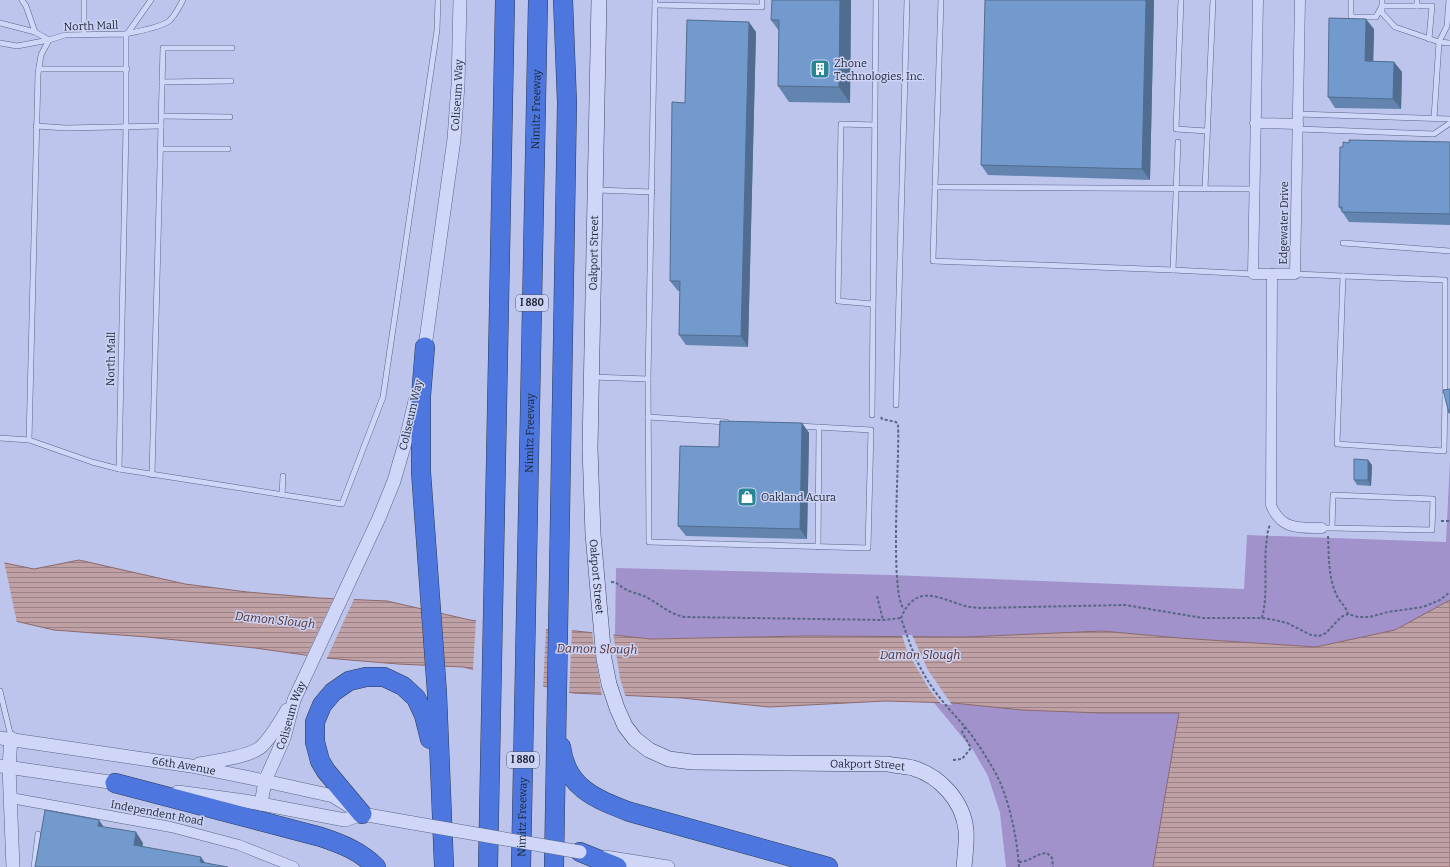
<svg xmlns="http://www.w3.org/2000/svg" width="1450" height="867" viewBox="0 0 1450 867" font-family="Bitter,serif">
<style>
.park{fill:#a192cb}
.water{fill:url(#water-rules);stroke:#8c696c}
.pier{fill:#bec5ed}
.lines{fill:none;stroke-linecap:round;stroke-linejoin:round}
.service-casing{stroke:#576685;stroke-width:6}
.minor-casing{stroke:#576685;stroke-width:11}
.tertiary-casing{stroke:#576685;stroke-width:14}
.secondary-casing{stroke:#3a4a67;stroke-width:16}
.motorway-casing{stroke:#2b3a52;stroke-width:20}
.path{stroke:#576685;stroke-width:2;stroke-dasharray:3 2;stroke-linecap:butt}
.service{stroke:#d0d6f8;stroke-width:5}
.minor{stroke:#d0d6f8;stroke-width:10}
.tertiary{stroke:#d0d6f8;stroke-width:13}
.secondary{stroke:#d0d6f8;stroke-width:15}
.motorway{stroke:#4d77de;stroke-width:19}
.tertiary-bridge-casing{stroke:#576685;stroke-width:14;stroke-linecap:butt}
.tertiary-bridge{stroke:#d0d6f8;stroke-width:13}
.wall{fill:#6384af}
.shaded-wall{fill:#506c8f}
.building{fill:#739acc;stroke:#506c8f}
.labels{text-anchor:middle;dominant-baseline:central;stroke-width:3;stroke-linejoin:round;paint-order:stroke}
.shield{fill:#cdd3f5;stroke:#50596e;stroke-width:1}
.shield-label{font-size:10px;font-weight:bold;fill:#1b2534}
.street-label{font-size:11px;fill:#1b2534;stroke:#cdd3f5}
.poi-label{font-size:11px;fill:#1b2534;stroke:#cdd3f5;text-anchor:start}
.water-label{font-size:12px;font-style:italic;fill:#542e2a;stroke:#cdd3f5}
</style>
<defs>
<pattern id="water-rules" width="6" height="5" patternUnits="userSpaceOnUse"><rect width="6" height="5" fill="#bfa1a5"/><path d="M0 2.5h6" fill="none" stroke="#9a8387"/></pattern>
</defs>
<rect width="100%" height="100%" fill="#bec5ed"/>
<path class="park" d="M1450,459V867H1006L1000,813L988,776L973,750L921,687L897,637L805,636L651,639L615,635L616,568L890,575L1244,589L1247,535L1446,542Z"/>
<path class="water" d="M79,560L185,584L247,592L319,598L387,601L470,620L528,629L576,631L651,639L805,636L966,637L1102,631L1179,638L1316,647L1395,630L1450,600V867H1153L1179,713H1101L1022,710L953,703L885,701L769,707L682,698L573,693L463,667L398,664L326,658L255,648L147,637L54,630L11,620L0,562L34,569Z"/>
<g class="pier">
<path d="M0,560L4,561L17,623L0,618Z"/>
<path d="M334,597H355L326,660L306,657Z"/>
<path d="M476,618L528,627L546,628L543,688L473,671Z"/>
<path d="M552,628L572,629L569,694L550,689Z"/>
<path d="M592,631L613,633L620,678L626,698L602,696L594,648Z"/>
<path d="M902,635H912L928,670L952,705L941,704L929,689L907,651Z"/>
</g>
<g class="lines">
<g class="service-casing">
<g id="service">
<path d="M22,0L26,6L35,32"/>
<path d="M84,0V34"/>
<path d="M655,0L648,379L649,542L868,548L871,430L798,426"/>
<path d="M941,0L935,187L1254,189"/>
<path d="M1181,0L1176,129L1207,131"/>
<path d="M1351,0V17H1376L1382,6H1417"/>
<path d="M1382,0V13L1395,27L1439,42L1447,26L1449,0"/>
<path d="M1417,0V6H1432L1429,39"/>
<path d="M655,5L762,7V0"/>
<path d="M0,23L35,32L49,40"/>
<path d="M126,34C138,31 160,28 169,21C175,16 179,7 183,0"/>
<path d="M127,34L151,0"/>
<path d="M0,43L17,46L49,40"/>
<path d="M39,69H127"/>
<path d="M162,82L231,81"/>
<path d="M1298,114L1450,119"/>
<path d="M162,116L230,117"/>
<path d="M1434,118L1439,42L1450,43"/>
<path d="M36,126L66,128L161,126"/>
<path d="M1298,129L1434,134L1450,123"/>
<path d="M1178,142L1173,270L1253,274"/>
<path d="M161,149H228"/>
<path d="M935,187L933,261L1173,270"/>
<path d="M1205,189L1213,0"/>
<path d="M597,190L652,192"/>
<path d="M1343,243L1450,251"/>
<path d="M1295,274L1343,276L1337,444L1444,451L1445,395L1450,393"/>
<path d="M1343,276L1445,280V395"/>
<path d="M873,304L838,301L841,124L875,125"/>
<path d="M592,377L648,379"/>
<path d="M896,405L907,0"/>
<path d="M872,415L876,0"/>
<path d="M648,417L726,422"/>
<path d="M0,438L29,440L92,462L119,469L342,504L383,397L437,30L438,0"/>
<path d="M29,440L38,74L41,55L49,40L65,35L126,34V127L119,469"/>
<path d="M152,475L163,48H232"/>
<path d="M282,495L283,476"/>
<path d="M1322,528H1332L1432,530L1433,499L1333,495L1332,528"/>
<path d="M818,547L819,427"/>
<path d="M0,691L11,737"/>
<path d="M34,867L38,834"/>
</g>
</g>
<g class="minor-casing">
<g id="minor">
<path d="M1258,0L1253,274H1295L1300,0"/>
<path d="M1255,123L1298,124"/>
<path d="M1272,274L1271,505C1281,530 1299,528 1322,528"/>
<path d="M11,798L171,827L239,845L294,867"/>
</g>
</g>
<g class="tertiary-casing">
<g id="tertiary">
<path id="s1" d="M424,354L454,139L458,85L460,0"/>
<path id="s2" d="M0,738L191,766L265,781L333,796L362,814L413,823"/>
<path d="M11,738L9,767L13,867"/>
<path d="M199,764C215,761 251,757 262,746C272,736 280,722 287,710"/>
<path d="M0,766L123,784"/>
<path d="M178,792L245,801L345,820L362,814"/>
<path id="s3" d="M261,804L265,781L284,738L294,700L379,518L394,481L405,443L415,401"/>
<path d="M605,857L668,867"/>
</g>
</g>
<g class="secondary-casing">
<g id="secondary">
<path id="s4" d="M599,0L590,448L593,534L604,659L609,684L617,708L625,726L635,739L649,750L669,759L692,762L888,764C896,766 905,766 913,768C940,776 963,801 966,830C967,842 965,855 964,867"/>
</g>
</g>
<g class="motorway-casing">
<g id="motorway">
<path d="M425,347L421,396V472L437,693L444,867"/>
<path d="M561,747C566,788 596,799 630,812L828,867"/>
<path d="M115,783L321,837C342,844 360,851 376,867"/>
<path d="M362,814L326,771L320,761L315,742V722L322,705L333,692L349,681L366,677H384L403,686L416,698L424,715L430,739"/>
<path d="M580,852L617,867"/>
<path d="M488,867L505,0"/>
<path id="s5" d="M521,867L538,0"/>
<path d="M554,867L567,103L563,0"/>
</g>
</g>
<g class="path">
<path d="M881,417L882,419L896,422L898,425C900,456 889,593 904,609"/>
<path d="M1441,521H1450"/>
<path d="M1328,536C1329,557 1328,579 1338,598C1342,604 1346,607 1348,614"/>
<path d="M611,582C618,582 619,586 625,589C632,593 641,594 648,598C662,606 668,613 684,617L883,620L901,618"/>
<path d="M877,596L883,620"/>
<path d="M1262,618C1268,595 1264,570 1266,546C1267,539 1267,531 1270,525"/>
<path d="M953,760L962,759L971,748L962,732L965,727"/>
<path d="M1019,862C1029,862 1037,853 1047,853L1052,858L1053,867"/>
<path d="M1019,867C1017,837 1009,797 994,770C985,755 976,740 965,727C954,714 941,701 932,687C917,666 909,642 901,618C915,584 937,597 962,605C967,607 972,607 978,608L1125,605L1203,618H1262L1275,620L1287,623L1311,635L1319,636L1326,633L1341,617L1348,614L1358,617H1369L1388,612L1423,607L1440,600L1450,592"/>
</g>
<use href="#service" class="service"/>
<use href="#minor" class="minor"/>
<use href="#tertiary" class="tertiary"/>
<use href="#secondary" class="secondary"/>
<use href="#motorway" class="motorway"/>
<g class="tertiary-bridge-casing">
<path id="tertiary-bridge" d="M413,823L580,852"/>
</g>
<use href="#tertiary-bridge" class="tertiary-bridge"/>
</g>
<g class="wall">
<path d="M851,0L850,103L789,102L778,86L779,31L771,20Z"/>
<path d="M1154,0L1150,180L988,175L981,165Z"/>
<path d="M1374,29L1373,61L1394,62L1402,72L1401,109L1335,108L1328,97Z"/>
<path d="M756,32L748,347L686,345L679,335L680,291H678L670,281L685,103Z"/>
<path d="M1450,142V225L1349,222L1339,207Z"/>
<path d="M802,423L809,433L807,539L686,536L678,526L719,447Z"/>
<path d="M1368,460L1372,465L1371,486L1357,485L1354,480Z"/>
</g>
<g class="shaded-wall">
<path d="M840,0H851L850,103L839,87Z"/>
<path d="M1146,0H1154L1150,180L1142,169Z"/>
<path d="M1366,19L1374,29L1373,71L1365,61Z"/>
<path d="M749,22L756,32L748,347L741,336Z"/>
<path d="M1394,62L1402,72L1401,109L1393,99Z"/>
<path d="M802,423L809,433L807,539L800,529Z"/>
<path d="M1368,460L1372,465L1371,486L1368,480Z"/>
<path d="M99,820L106,830L98,826Z"/>
<path d="M136,832L143,843L141,856L134,845Z"/>
<path d="M201,857L208,867L200,862Z"/>
</g>
<g class="building">
<path d="M772,0H840L839,87L778,86L779,20H771Z"/>
<path d="M985,0H1146L1142,169L981,165Z"/>
<path d="M1329,18L1366,19L1365,61L1394,62L1393,99L1328,97Z"/>
<path d="M687,20L749,22L741,336L679,335L680,281H670L672,102L685,103Z"/>
<path d="M1349,140L1450,142V214L1342,212V207H1339L1340,147H1343V142L1349,143Z"/>
<path d="M1450,389V413H1449L1443,390Z"/>
<path d="M720,421L802,423L800,529L678,526L680,446L719,447Z"/>
<path d="M1354,459L1368,460V480H1354Z"/>
<path d="M45,810L99,820L98,826L136,832L134,845L201,857L200,862L228,867H35Z"/>
</g>
<defs>
<g id="building-square" transform="scale(1)"><rect x="-9" y="-9" width="18" height="18" rx="4" fill="#278594" stroke="#cdd3f5"/><path d="M-4-6H4V6H1V3H-1V6H-4ZM-2.5-4.3h1.7v1.8h-1.7ZM.8-4.3h1.7v1.8H.8ZM-2.5-1h1.7V.8h-1.7ZM.8-1h1.7V.8H.8Z" fill="#fff"/></g>
<g id="shop-square" transform="scale(1)"><rect x="-9" y="-9" width="18" height="18" rx="4" fill="#278594" stroke="#cdd3f5"/><path d="M-5-2.5h2.3a2.7 3.5 0 0 1 5.4 0H5L5.5 6h-11ZM-1.5-2.5h3a1.5 2.3 0 0 0-3 0Z" fill="#fff"/></g>
</defs>
<g fill-rule="evenodd">
<use href="#building-square" x="820" y="69"/>
<use href="#shop-square" x="747" y="497"/>
</g>
<g class="labels">
<g class="shield">
<rect x="516" y="295" width="32" height="16" rx="3"/>
<rect x="507" y="752" width="32" height="16" rx="3"/>
</g>
<g class="shield-label">
<text x="532" y="303">I 880</text>
<text x="523" y="760">I 880</text>
</g>
<g class="street-label">
<text transform="translate(91 26) rotate(-2)">North Mall</text>
<text stroke="none"><textPath href="#s1" startOffset="261">Coliseum Way</textPath></text>
<text stroke="none"><textPath href="#s5" startOffset="758">Nimitz Freeway</textPath></text>
<text transform="translate(1284 223) rotate(-89)">Edgewater Drive</text>
<text transform="translate(594 253) rotate(-89)">Oakport Street</text>
<text transform="translate(111 359) rotate(-89)">North Mall</text>
<text transform="translate(411 415) rotate(-77)">Coliseum Way</text>
<text stroke="none"><textPath href="#s5" startOffset="434">Nimitz Freeway</textPath></text>
<text stroke="none"><textPath href="#s4" startOffset="577">Oakport Street</textPath></text>
<text stroke="none"><textPath href="#s3" startOffset="94">Coliseum Way</textPath></text>
<text stroke="none"><textPath href="#s2" startOffset="186">66th Avenue</textPath></text>
<text stroke="none"><textPath href="#s4" startOffset="985">Oakport Street</textPath></text>
<text transform="translate(157 813) rotate(11)">Independent Road</text>
<text stroke="none"><textPath href="#s5" startOffset="50">Nimitz Freeway</textPath></text>
</g>
<g class="poi-label">
<text x="834" y="63">Zhone<tspan x="834" dy="13">Technologies, Inc.</tspan></text>
<text x="761" y="497">Oakland Acura</text>
</g>
<g class="water-label">
<text transform="translate(275 620) rotate(6)">Damon Slough</text>
<text transform="translate(597 649) rotate(1)">Damon Slough</text>
<text x="920" y="655">Damon Slough</text>
</g>
</g>
</svg>
